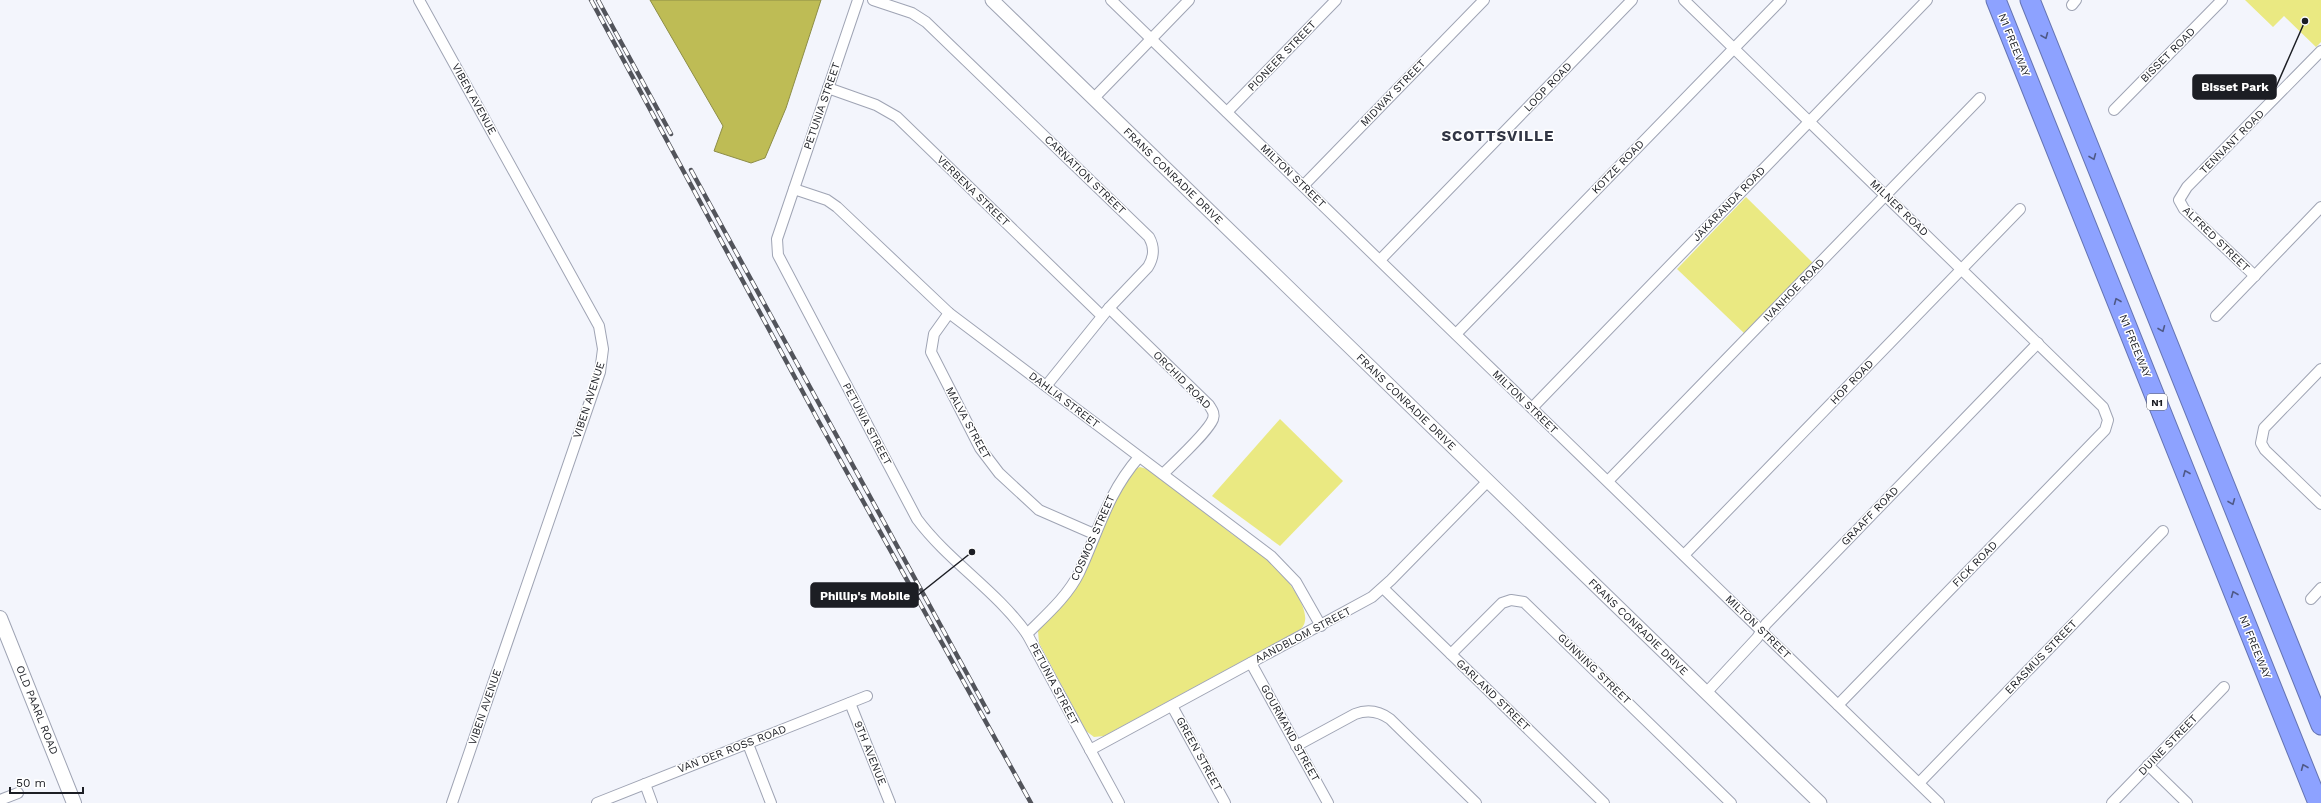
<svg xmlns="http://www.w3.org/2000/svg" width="2321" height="803" viewBox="0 0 2321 803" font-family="'Work Sans',sans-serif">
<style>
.green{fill:#eae982}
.water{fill:#bebc55;stroke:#8d8d46}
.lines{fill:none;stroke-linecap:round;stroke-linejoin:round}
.minor-casing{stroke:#9fa4b4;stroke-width:12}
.tertiary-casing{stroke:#9fa4b4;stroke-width:15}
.secondary-casing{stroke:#9fa4b4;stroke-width:16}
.motorway-casing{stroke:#6574b2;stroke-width:21}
.minor{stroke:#fff;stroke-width:10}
.tertiary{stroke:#fff;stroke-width:13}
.secondary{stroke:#fff;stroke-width:14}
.motorway{stroke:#8da2ff;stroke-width:19}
.rail-casing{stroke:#52545b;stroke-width:4.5}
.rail{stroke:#fff;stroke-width:3;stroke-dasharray:9;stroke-linecap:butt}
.oneway{stroke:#4f5987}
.labels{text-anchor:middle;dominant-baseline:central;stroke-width:3;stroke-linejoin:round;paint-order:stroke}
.shield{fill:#fff;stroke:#606266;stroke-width:1}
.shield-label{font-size:10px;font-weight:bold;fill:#1c1e24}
.street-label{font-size:11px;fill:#1c1e24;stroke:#fff}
.district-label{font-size:15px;font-weight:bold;letter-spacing:1px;fill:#323644;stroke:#fff}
.leader{fill:none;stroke:#1c1e24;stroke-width:1.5}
.callout-dot{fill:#1c1e24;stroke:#fff;stroke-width:1.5}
.callout{fill:#1c1e24;stroke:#1c1e24;stroke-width:1.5}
.callout-label{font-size:12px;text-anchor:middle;font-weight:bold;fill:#fff}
</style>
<rect width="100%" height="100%" fill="#f3f5fc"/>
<g class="green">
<path d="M2245,0H2321V42L2316,47L2284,16L2273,27Z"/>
<path d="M1746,197L1813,263L1745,334L1677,269Z"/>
<path d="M1280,419L1343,481L1280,546L1212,496Z"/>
<path d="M1140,467L1147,469C1175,490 1204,512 1232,534C1246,544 1262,553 1274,565C1286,578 1320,618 1298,631L1104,736L1094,737L1086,731L1039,643L1038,631L1064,601L1086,570L1118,495L1135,469Z"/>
</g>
<path class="water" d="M650,0H821L786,108L765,158L751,163L714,151L723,126Z"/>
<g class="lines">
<g class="minor-casing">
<g id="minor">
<path d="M419,0L599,326L603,349L600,372L452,803"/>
<path d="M858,0L777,239L778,255L917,519C949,562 996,590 1027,634L1119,803"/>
<path d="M873,0L912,13L926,22L1149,237C1155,248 1154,257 1148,267L1109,308L1046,386"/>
<path d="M1111,0L1939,803"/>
<path d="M1684,0L2103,407L2108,420L2105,430L1838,705"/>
<path d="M2072,5L2076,0"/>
<path d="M828,88L876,105L897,117L1102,316"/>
<path d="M1093,99L1189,0"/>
<path d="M2114,110L2222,0"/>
<path d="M1227,112L1336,0"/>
<path d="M1303,186L1484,0"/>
<path d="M794,189L827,200L837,207L949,313L1271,556L1296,582L1321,626"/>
<path d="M1380,260L1632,0"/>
<path d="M2255,276L2184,209L2179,200L2187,187L2321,51"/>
<path d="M1109,308L1209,405C1212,410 1215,413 1213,419C1208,432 1174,463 1163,474"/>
<path d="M949,313L934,334L931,352L980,448L999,473L1039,510L1094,534"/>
<path d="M2216,316L2321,207"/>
<path d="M1456,334L1781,0"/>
<path d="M2321,369L2264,428L2261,443L2265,450L2321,504"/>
<path d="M1532,408L1927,0"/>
<path d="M1608,481L1980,98"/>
<path d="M1684,555L2020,209"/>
<path d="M1383,588L1604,803"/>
<path d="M2311,599L2321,588"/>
<path d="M1027,634C1045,616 1068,596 1079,573C1099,530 1107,494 1139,457"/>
<path d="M1451,654L1502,603L1511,600L1524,602L1731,803"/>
<path d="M1251,663L1328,803"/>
<path d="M1706,693L1757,638L1766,624L2038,343"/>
<path d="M850,703L890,803"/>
<path d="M1172,706L1225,803"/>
<path d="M748,744L771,803"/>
<path d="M1296,746L1355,714C1368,709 1379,711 1390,719L1476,803"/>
<path d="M1090,750L1372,597L1391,580L1488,481"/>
<path d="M2148,765L2187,803"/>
<path d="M1919,783L2163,531"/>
<path d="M645,784L652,803"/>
<path d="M0,800L18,793"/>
<path d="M597,803L867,696"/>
<path d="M2112,803L2224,687"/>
</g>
</g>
<g class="tertiary-casing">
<path id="tertiary" d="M992,0L1820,803"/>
</g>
<g class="secondary-casing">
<path id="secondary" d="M0,618L74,803"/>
</g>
<g class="motorway-casing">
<g id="motorway">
<path d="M1996,0L2318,803"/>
<path d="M2030,0L2321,725"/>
</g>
</g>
<use href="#minor" class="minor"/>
<use href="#tertiary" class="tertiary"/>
<use href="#secondary" class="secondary"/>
<use href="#motorway" class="motorway"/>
<g class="rail-casing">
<g id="rail">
<path d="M591,0L819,422L1031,803"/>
<path d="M598,0L671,134"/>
<path d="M691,170L988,712"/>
</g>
</g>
<use href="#rail" class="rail"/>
</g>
<defs><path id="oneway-chevron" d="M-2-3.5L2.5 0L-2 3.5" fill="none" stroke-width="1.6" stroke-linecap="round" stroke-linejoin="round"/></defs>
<g class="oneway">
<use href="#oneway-chevron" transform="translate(2045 36) rotate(68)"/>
<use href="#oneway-chevron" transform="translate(2093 157) rotate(68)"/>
<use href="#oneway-chevron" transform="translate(2117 301) rotate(-112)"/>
<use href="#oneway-chevron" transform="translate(2162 329) rotate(68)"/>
<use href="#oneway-chevron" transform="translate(2186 473) rotate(-112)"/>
<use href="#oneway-chevron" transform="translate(2232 502) rotate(68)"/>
<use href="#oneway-chevron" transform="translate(2234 594) rotate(-112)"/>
<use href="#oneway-chevron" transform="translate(2304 767) rotate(-112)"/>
</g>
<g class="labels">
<rect class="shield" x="2147" y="394" width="20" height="16" rx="3"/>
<g class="shield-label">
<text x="2157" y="402">N1</text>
</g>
<g class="street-label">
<text transform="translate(2014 45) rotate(68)">N1 FREEWAY</text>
<text transform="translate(2168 55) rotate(-45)">BISSET ROAD</text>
<text transform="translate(1282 56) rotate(-46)">PIONEER STREET</text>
<text transform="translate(1548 87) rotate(-46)">LOOP ROAD</text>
<text transform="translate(1393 93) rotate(-46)">MIDWAY STREET</text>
<text transform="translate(474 99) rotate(61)">VIBEN AVENUE</text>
<text transform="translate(822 106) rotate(-71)">PETUNIA STREET</text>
<text transform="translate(2232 142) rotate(-45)">TENNANT ROAD</text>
<text transform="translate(1618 167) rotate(-46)">KOTZE ROAD</text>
<text transform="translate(1085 175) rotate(44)">CARNATION STREET</text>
<text transform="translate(1173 176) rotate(44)">FRANS CONRADIE DRIVE</text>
<text transform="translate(1293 176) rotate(44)">MILTON STREET</text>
<text transform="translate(973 191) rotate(44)">VERBENA STREET</text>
<text transform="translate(1729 204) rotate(-46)">JAKARANDA ROAD</text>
<text transform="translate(1899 208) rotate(44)">MILNER ROAD</text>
<text transform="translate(2216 239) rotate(44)">ALFRED STREET</text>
<text transform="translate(1794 290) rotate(-46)">IVANHOE ROAD</text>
<text transform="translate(2135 346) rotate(68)">N1 FREEWAY</text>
<text transform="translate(1182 380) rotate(45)">ORCHID ROAD</text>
<text transform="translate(1852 382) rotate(-46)">HOP ROAD</text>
<text transform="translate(589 400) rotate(-72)">VIBEN AVENUE</text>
<text transform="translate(1064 400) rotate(37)">DAHLIA STREET</text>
<text transform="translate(1406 402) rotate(44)">FRANS CONRADIE DRIVE</text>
<text transform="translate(1525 402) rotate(44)">MILTON STREET</text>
<text transform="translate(968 423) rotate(61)">MALVA STREET</text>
<text transform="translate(867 424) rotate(62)">PETUNIA STREET</text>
<text transform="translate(1870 516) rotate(-46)">GRAAFF ROAD</text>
<text transform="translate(1093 538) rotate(-66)">COSMOS STREET</text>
<text transform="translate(1975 564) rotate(-46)">FICK ROAD</text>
<text transform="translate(1638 627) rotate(44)">FRANS CONRADIE DRIVE</text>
<text transform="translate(1758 627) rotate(44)">MILTON STREET</text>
<text transform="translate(1303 635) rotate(-28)">AANDBLOM STREET</text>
<text transform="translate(2255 647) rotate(68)">N1 FREEWAY</text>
<text transform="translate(2041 657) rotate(-46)">ERASMUS STREET</text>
<text transform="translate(1594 669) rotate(44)">GUNNING STREET</text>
<text transform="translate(1054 684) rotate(62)">PETUNIA STREET</text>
<text transform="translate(1493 695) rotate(44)">GARLAND STREET</text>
<text transform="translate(485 707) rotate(-71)">VIBEN AVENUE</text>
<text transform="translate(37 710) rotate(68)">OLD PAARL ROAD</text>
<text transform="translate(1290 733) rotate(61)">GOURMAND STREET</text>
<text transform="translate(2168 745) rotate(-46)">DUINE STREET</text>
<text transform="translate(732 749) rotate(-21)">VAN DER ROSS ROAD</text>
<text transform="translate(870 753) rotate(68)">9TH AVENUE</text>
<text transform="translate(1199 754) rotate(61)">GREEN STREET</text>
</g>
<g class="district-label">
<text x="1498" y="136">SCOTTSVILLE</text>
</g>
</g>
<path class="leader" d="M2305 21L2276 87M972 552L918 595"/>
<g class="callout-dot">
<circle cx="2305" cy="21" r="4"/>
<circle cx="972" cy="552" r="4"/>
</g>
<g class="callout">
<rect x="2193" y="75" width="83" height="24" rx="4"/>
<rect x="811" y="583" width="107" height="24" rx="4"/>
</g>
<g class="callout-label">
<text x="2235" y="91">Bisset Park</text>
<text x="865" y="600">Phillip's Mobile</text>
</g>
<path d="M10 787v6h73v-6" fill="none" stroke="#1c1e24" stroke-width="2"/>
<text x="16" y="787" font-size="12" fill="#1c1e24" stroke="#ffffff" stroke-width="3" paint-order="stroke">50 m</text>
</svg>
